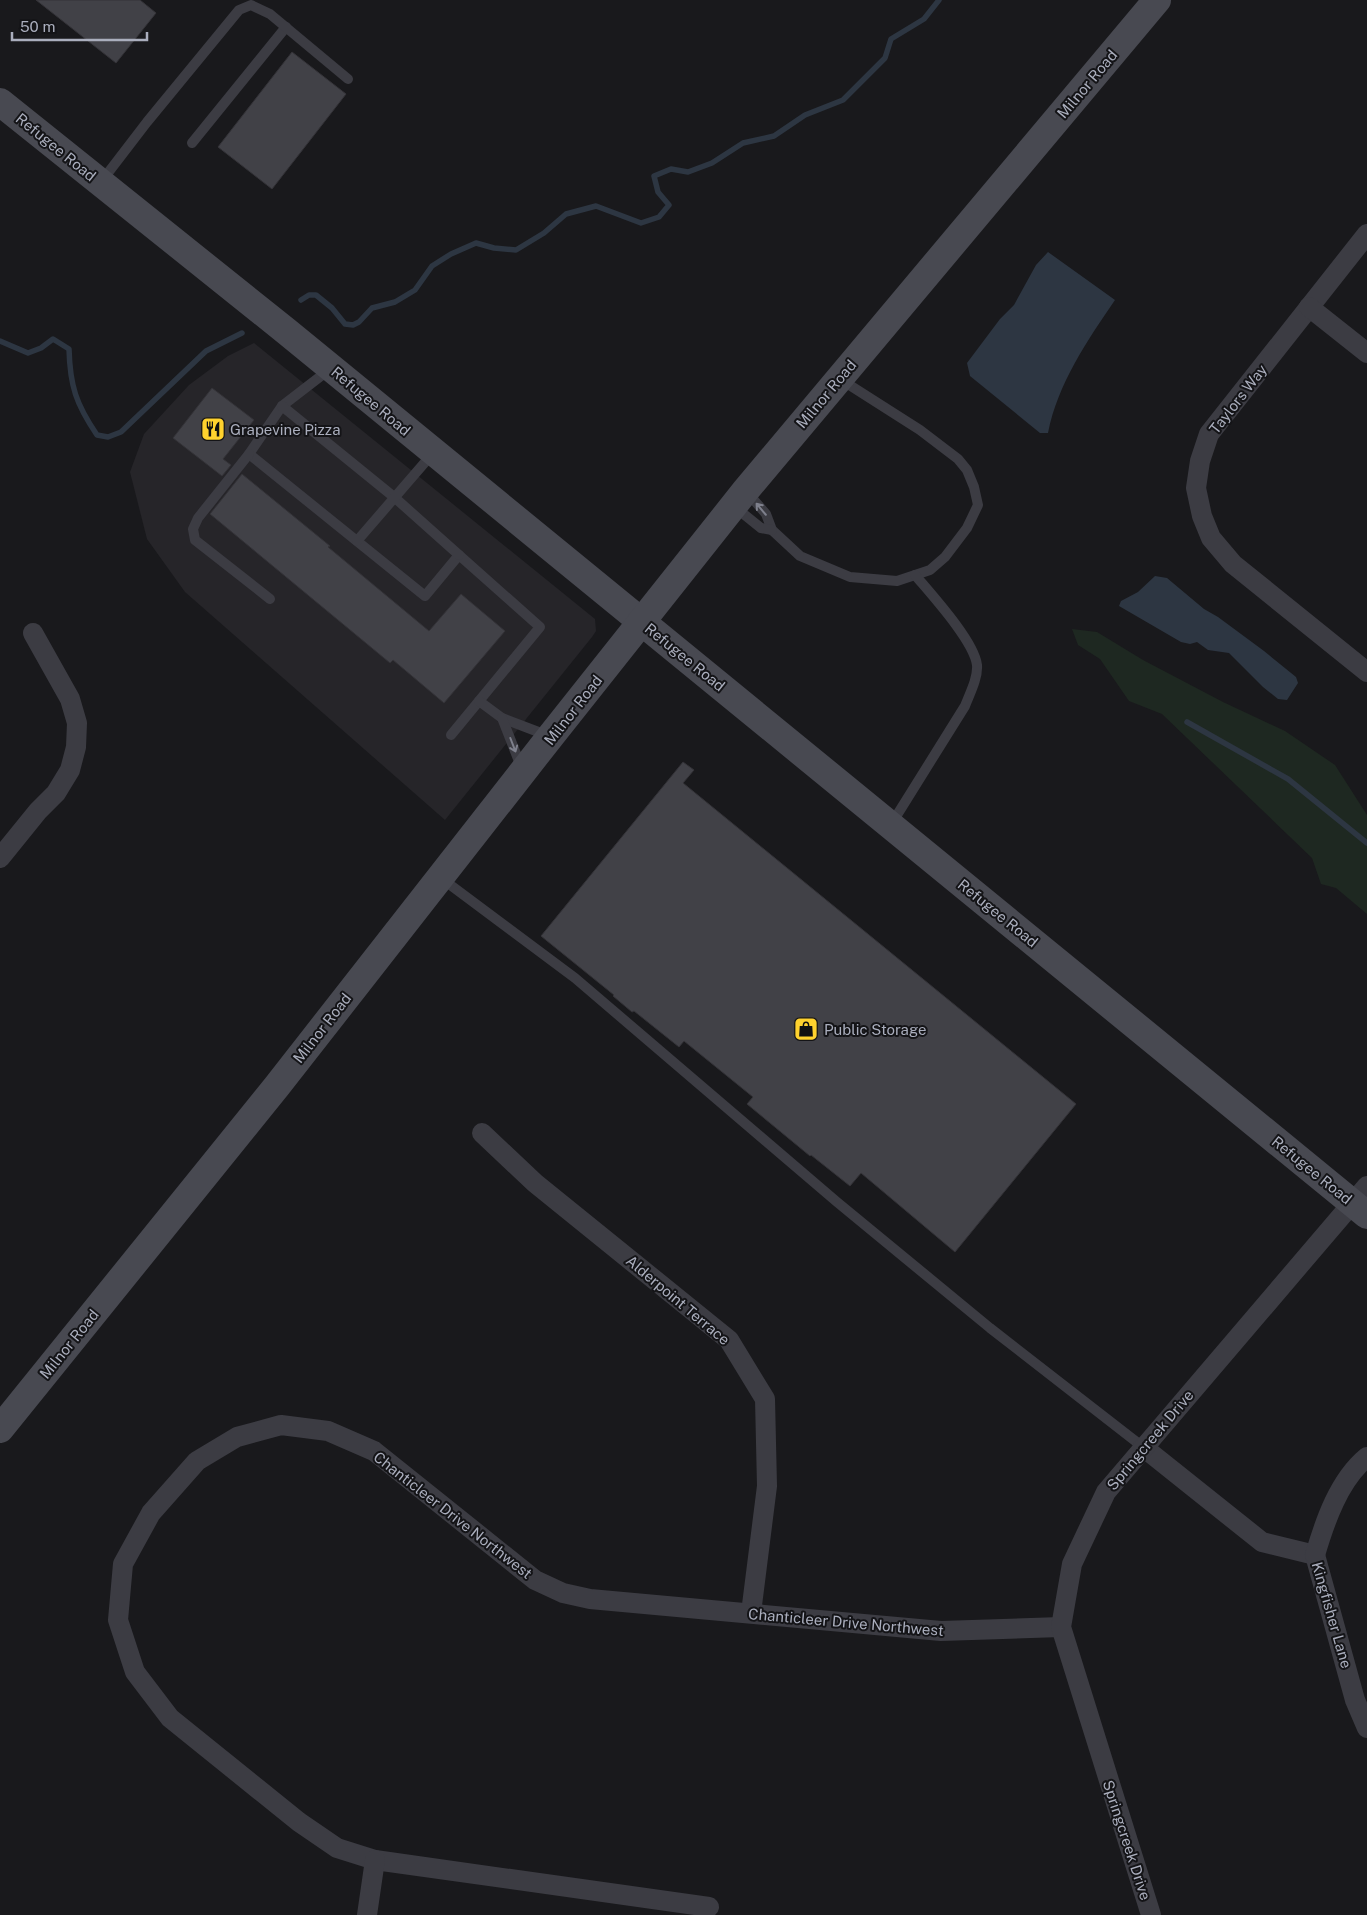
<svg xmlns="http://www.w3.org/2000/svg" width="1367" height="1915" viewBox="0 0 1367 1915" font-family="'Public Sans',sans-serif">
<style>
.built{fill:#262529}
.green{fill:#1e2821}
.water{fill:#2d3642}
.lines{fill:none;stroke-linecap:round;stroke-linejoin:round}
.stream{stroke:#2d3642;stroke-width:5.5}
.building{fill:#414147;stroke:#343338}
.lane{stroke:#3c3c43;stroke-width:10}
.street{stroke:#3c3c43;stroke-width:20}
.secondary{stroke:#484951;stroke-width:28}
.oneway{stroke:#7e808c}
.labels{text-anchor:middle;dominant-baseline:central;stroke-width:4;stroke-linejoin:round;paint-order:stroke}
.street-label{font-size:15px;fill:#aaaebd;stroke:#141417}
.poi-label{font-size:15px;fill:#aaaebd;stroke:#141417;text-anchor:start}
</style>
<rect width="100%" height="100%" fill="#19191c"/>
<path class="built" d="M254,343L595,619L596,631L592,637L445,820L185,592L147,539L130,472L144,434L189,385L228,356Z"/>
<path class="green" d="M1072,629L1097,632L1143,660L1223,702L1285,731L1335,765L1367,815V914L1336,888L1321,884L1312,858L1162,714L1129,701L1100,659L1078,645Z"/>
<g class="water">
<path d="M1048,252L1115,300C1087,341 1058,383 1048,433H1040L970,376L967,363L1000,319L1014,305L1036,265Z"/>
<path d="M1155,576L1167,578L1204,609L1218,617L1264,651L1296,677L1298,683L1287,700L1278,699L1263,687L1229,653L1208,650L1197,642L1190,644L1181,642L1119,606L1121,601L1138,592Z"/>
</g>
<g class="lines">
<g class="stream">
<path d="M301,300L309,295H316L332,308L345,324L353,325L359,322L372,308L395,302L415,290L432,266L451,254L476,243L494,248L516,250L544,233L566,214L596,206L641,223L659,217L669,205L658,192L654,176L671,169L688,172L712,163L743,143L774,136L805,115L843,100L885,58L891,39L924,19L939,0"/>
<path d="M0,341L28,353L41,348L53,339L69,349C70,386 76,404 97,435L108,437L121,432L206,351L242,333"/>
<path d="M1187,722L1288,779L1367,843"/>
</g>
</g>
<g class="building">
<path d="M36,0H140L156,13L116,63Z"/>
<path d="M292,52L346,94L272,189L218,147Z"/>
<path d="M212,388L254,420L223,459L231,465L222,476L173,438Z"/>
<path d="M242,474L330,546L328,547L429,631L461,594L505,631L444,703L393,660L390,663L210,514Z"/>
<path d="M683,762L694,770L683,783L1076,1104L955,1252L861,1173L850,1186L811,1155L810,1156L747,1104L753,1097L684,1041L679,1047L634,1011L632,1012L613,996L614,995L541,936Z"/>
</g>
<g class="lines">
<g class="lane">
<path d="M192,143L286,27"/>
<path d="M101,182L147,122L239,10L251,5L270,14L348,79"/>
<path d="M330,369L282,406L249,454L425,596L459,555L540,627L451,735"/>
<path d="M282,406L394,497L459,555"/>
<path d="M249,454L198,518L193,529L195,540L270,599"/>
<path d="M746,491L766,514L772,530L800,556L850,577L897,581L930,570L945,557L967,528L978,505L974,487L967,470L958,459L920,430L840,379"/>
<path d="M735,507L761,528L772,530"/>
<path d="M357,541L433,453"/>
<path d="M479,701L502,718L549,736"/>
<path d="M502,718L522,769"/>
<path d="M892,823L965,706C970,693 978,678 977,665C974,641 931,594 915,575"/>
<path d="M441,878L575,978L837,1202L990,1328L1143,1447"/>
</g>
<g class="street">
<path d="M1367,234L1209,434L1200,461L1196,488L1202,516L1211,538L1233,564L1367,672"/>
<path d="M1309,307L1367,353"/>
<path d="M0,858L38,811L56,793L70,770L76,747L77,723L70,699L33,633"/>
<path d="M482,1133L535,1183L729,1340L765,1399L767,1486L751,1613"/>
<path d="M1143,1447L1262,1542L1315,1555"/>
<path d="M1315,1555L1355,1700L1367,1728"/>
<path d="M1315,1555C1325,1521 1339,1480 1367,1457"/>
<path d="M709,1907L375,1860L337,1848L299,1822L170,1718L135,1672L118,1620L123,1564L151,1513L197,1461L237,1437L281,1425L328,1431L374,1451L535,1580L563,1593L590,1599L941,1631L1061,1627"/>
<path d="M367,1915L375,1860"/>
<path d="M1151,1915L1061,1627L1072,1564L1106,1492L1367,1186"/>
</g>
<g class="secondary">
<path d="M0,102L286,331L1367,1215"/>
<path d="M0,1429L277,1086L550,737L746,490L1157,0"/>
</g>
</g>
<defs><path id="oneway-shaft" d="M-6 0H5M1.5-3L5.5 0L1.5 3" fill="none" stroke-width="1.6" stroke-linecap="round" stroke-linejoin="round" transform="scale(1.25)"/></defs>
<g class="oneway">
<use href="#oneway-shaft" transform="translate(761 509) rotate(-130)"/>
<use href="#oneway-shaft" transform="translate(513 745) rotate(69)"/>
</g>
<defs>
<g id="restaurant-square" transform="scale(1.25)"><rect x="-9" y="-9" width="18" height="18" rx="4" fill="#ffd22e" stroke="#141417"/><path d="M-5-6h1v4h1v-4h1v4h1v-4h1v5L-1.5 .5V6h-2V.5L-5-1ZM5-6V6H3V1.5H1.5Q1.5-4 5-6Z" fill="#111"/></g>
<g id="shop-square" transform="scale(1.25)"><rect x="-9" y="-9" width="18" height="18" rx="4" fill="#ffd22e" stroke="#141417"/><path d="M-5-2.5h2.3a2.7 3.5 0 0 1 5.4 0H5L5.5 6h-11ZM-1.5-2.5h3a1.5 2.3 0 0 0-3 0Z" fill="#111"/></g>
</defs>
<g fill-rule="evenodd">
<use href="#restaurant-square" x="213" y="429"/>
<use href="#shop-square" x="806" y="1029"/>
</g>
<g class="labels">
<g class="street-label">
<text transform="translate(1087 84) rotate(-50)">Milnor Road</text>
<text transform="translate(56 147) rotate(39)">Refugee Road</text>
<text transform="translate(826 394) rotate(-50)">Milnor Road</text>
<text transform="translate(1238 399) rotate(-52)">Taylors Way</text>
<text transform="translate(371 401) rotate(40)">Refugee Road</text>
<text transform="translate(685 657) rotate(39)">Refugee Road</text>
<text transform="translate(573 710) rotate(-52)">Milnor Road</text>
<text transform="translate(998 913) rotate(39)">Refugee Road</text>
<text transform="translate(322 1028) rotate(-52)">Milnor Road</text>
<text transform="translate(1312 1170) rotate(39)">Refugee Road</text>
<text transform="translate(678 1300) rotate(40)">Alderpoint Terrace</text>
<text transform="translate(69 1344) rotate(-51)">Milnor Road</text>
<text transform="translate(1150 1440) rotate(-50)">Springcreek Drive</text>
<text transform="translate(453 1515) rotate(38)">Chanticleer Drive Northwest</text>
<text transform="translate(1332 1615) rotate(74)">Kingfisher Lane</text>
<text transform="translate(846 1622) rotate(5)">Chanticleer Drive Northwest</text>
<text transform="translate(1127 1840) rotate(72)">Springcreek Drive</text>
</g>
<g class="poi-label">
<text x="230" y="429">Grapevine Pizza</text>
<text x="824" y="1029">Public Storage</text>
</g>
</g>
<path d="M12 32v8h135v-8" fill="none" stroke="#aaaebd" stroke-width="2.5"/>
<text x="20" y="32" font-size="15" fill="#aaaebd" stroke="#141417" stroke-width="4" paint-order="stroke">50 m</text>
</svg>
